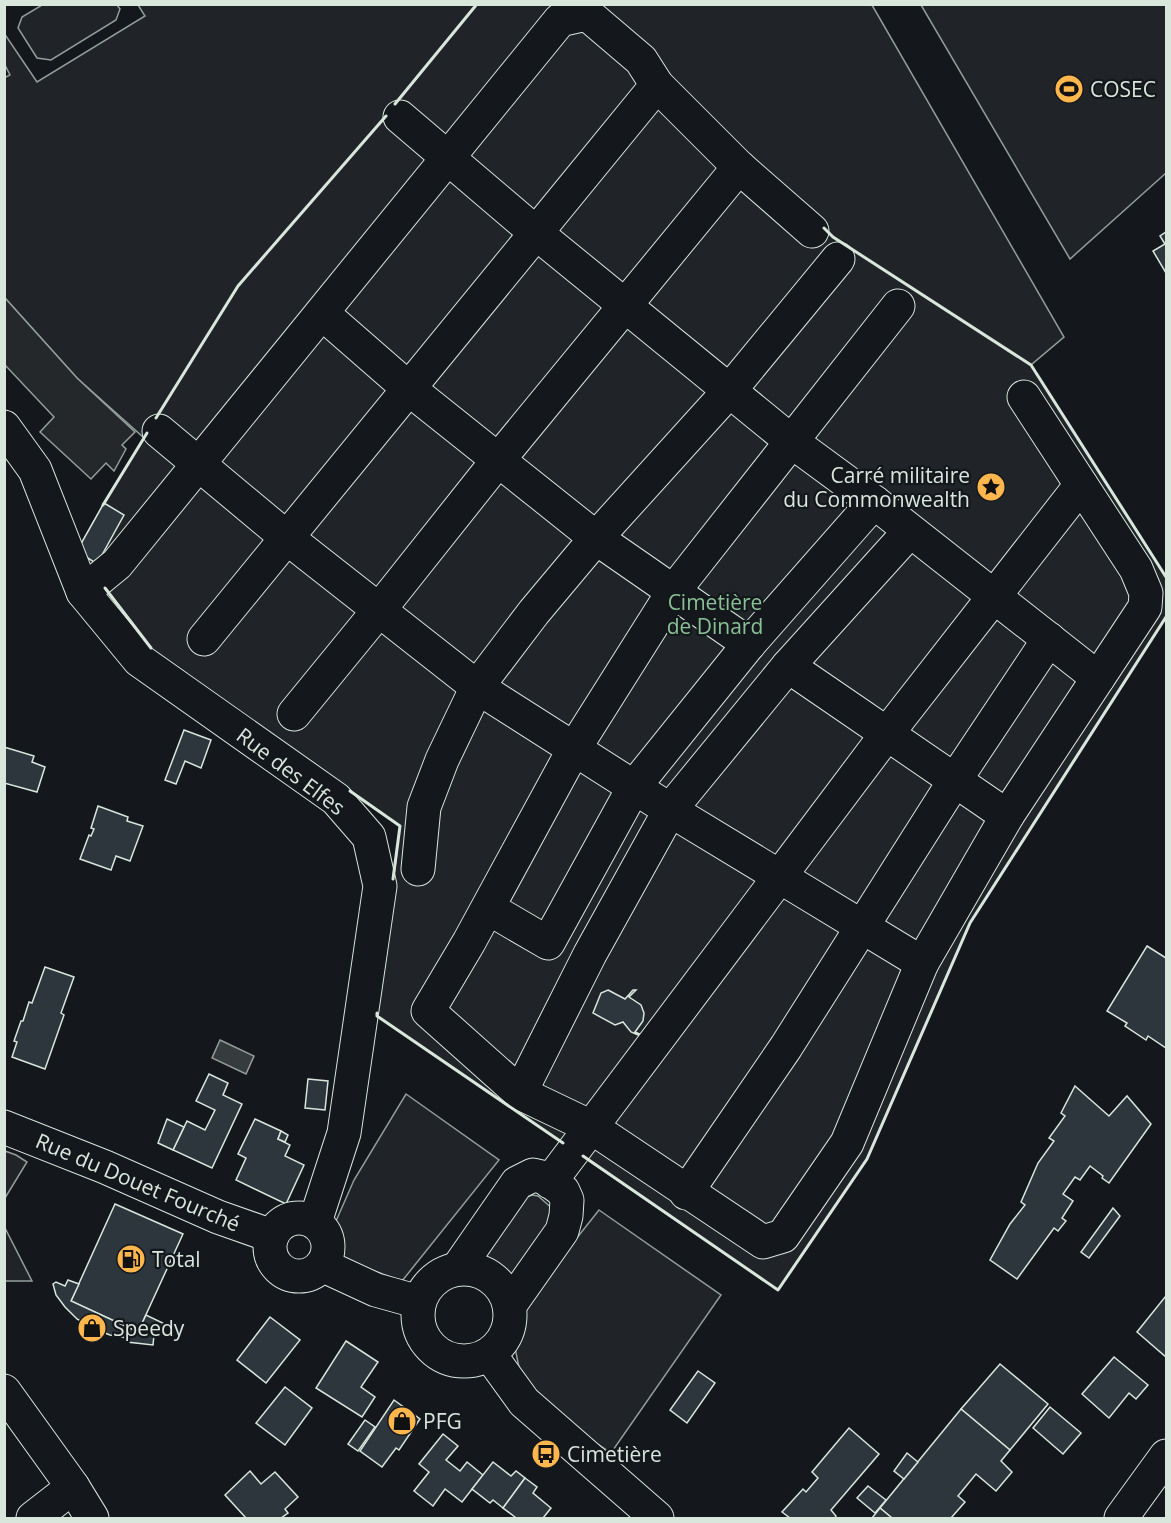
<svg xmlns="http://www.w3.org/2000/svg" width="1171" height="1523" viewBox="0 0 1171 1523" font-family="'Open Sans',sans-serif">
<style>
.green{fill:#202428;stroke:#939e99;stroke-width:1.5}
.parking{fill:#24282b;stroke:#939e99;stroke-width:1.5}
.water{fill:#363b3e;stroke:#939e99;stroke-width:1.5}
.building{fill:#2c363c;stroke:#d8e6dc;stroke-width:1.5}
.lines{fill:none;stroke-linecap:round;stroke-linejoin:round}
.minor-casing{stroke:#d8e6dc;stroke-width:35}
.major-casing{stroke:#d8e6dc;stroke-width:35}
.minor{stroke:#14181c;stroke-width:33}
.major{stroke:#14181c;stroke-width:33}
.wall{stroke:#d8e6dc;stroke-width:3}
.labels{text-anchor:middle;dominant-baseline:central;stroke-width:4.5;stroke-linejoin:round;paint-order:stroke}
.poi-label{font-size:21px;fill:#d8e6dc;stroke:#14181c;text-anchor:start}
.park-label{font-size:21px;fill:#8ac095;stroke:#14181c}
.street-label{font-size:21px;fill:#d8e6dc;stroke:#14181c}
</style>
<rect width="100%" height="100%" fill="#14181c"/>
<g class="green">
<path d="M42,5H117L120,9L116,20L51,60L37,58L18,28L22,17Z"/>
<path d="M138,5H872L1064,337L1031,365L1166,577V617L970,923L867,1159L778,1290L377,1016L400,826L159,659L77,551L104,503L144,438L77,378L5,298L4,78L10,75L5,65L4,33L37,82L145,16Z"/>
<path d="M921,5H1166V173L1070,259Z"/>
<path d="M406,1094L499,1160L402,1281L341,1259L336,1221L354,1180Z"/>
<path d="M5,1151L16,1155L27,1162L5,1198Z"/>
<path d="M532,1195L538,1196L554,1210V1219L508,1281L481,1261L522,1199Z"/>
<path d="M599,1210L721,1295L611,1453L567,1424L521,1377L514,1343L530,1297Z"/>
<path d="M4,1228H5L32,1281H5Z"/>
</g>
<path class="parking" d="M5,298L77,378L135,432L122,445L126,449L114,471L106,463L91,479L40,432L54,417L5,365Z"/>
<path class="water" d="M220,1040L254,1056L246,1074L212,1058Z"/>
<g class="building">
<path d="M1166,232V273L1153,251L1165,244L1160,236Z"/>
<path d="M104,503L124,515L97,564L77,551Z"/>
<path d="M184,730L211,740L201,768L185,761L176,784L165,780Z"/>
<path d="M4,747L34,756L32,762L45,767L37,792L4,783Z"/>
<path d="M98,806L128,817L127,821L143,826L130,861L116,856L111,870L80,859L89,835L91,836L94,829L91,828Z"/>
<path d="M1147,946L1166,958V1048L1148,1036L1146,1040L1125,1026L1127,1023L1107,1011Z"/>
<path d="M45,967L74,977L61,1013L64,1015L45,1069L12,1057L17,1042L14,1041L21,1021H23L29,1002L32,1003Z"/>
<path d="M608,990L625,999L633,990H636L629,997L641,1005L644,1013L643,1021L635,1032L644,1036L643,1037L631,1032L623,1022L615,1025L593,1013L601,993Z"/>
<path d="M209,1074L228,1083L223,1095L242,1104L212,1168L173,1150L187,1121L205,1130L215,1110L196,1101Z"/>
<path d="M308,1079L328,1081L325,1110L305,1108Z"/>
<path d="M1075,1086L1109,1116L1127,1096L1151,1124L1109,1183L1102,1178L1103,1176L1090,1166L1080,1180L1075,1177L1063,1194L1073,1201L1062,1218L1066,1221L1058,1231L1054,1228L1017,1279L990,1260L1010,1224L1025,1205L1021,1202L1038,1163L1054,1141L1049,1138L1065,1116L1061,1113Z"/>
<path d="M167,1119L184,1127L173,1150L158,1143Z"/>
<path d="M255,1119L281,1131L278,1139L290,1145L285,1156L304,1165L286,1204L236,1180L246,1158L238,1154Z"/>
<path d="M281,1131L288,1135L285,1142L278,1139Z"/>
<path d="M115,1204L183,1234L138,1332L71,1301Z"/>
<path d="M1113,1208L1120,1216L1089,1258L1081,1252Z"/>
<path d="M68,1280L79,1284L71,1301L138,1332L146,1315L167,1325L162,1334L154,1335L153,1345L127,1342V1338L110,1335L92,1328L77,1319L65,1307L56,1295L53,1284L56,1282L65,1286Z"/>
<path d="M1165,1297L1166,1298V1357L1137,1332Z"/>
<path d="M270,1317L300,1340L266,1383L237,1360Z"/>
<path d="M346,1341L378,1362L361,1387L375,1397L362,1417L316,1388Z"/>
<path d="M1114,1357L1148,1385L1136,1399L1129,1393L1109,1418L1082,1394Z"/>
<path d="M1000,1364L1048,1404L1010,1450L961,1409Z"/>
<path d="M698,1371L715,1383L687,1423L670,1410Z"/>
<path d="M285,1387L312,1408L285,1445L256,1423Z"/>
<path d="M394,1400L420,1419L399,1450L396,1448L382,1467L360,1451Z"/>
<path d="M1050,1407L1081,1433L1063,1454L1033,1428Z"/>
<path d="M961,1409L1010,1450L1001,1461L1012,1472L996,1491L976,1474L958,1496L965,1502L951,1518H892L880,1508Z"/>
<path d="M365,1420L375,1427L358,1451L348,1444Z"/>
<path d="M849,1428L879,1454L831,1510L836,1516L835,1518H790L782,1512L803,1489L806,1492L818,1478L812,1472Z"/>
<path d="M443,1434L458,1446L446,1460L460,1471L467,1462L483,1475L462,1502L445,1489L433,1506L414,1491L429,1472L419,1464Z"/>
<path d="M907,1453L918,1462L904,1479L894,1471Z"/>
<path d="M493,1462L511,1476L516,1471L525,1478L503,1508L493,1500L490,1503L472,1489Z"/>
<path d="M250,1471L261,1484L275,1472L298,1497L285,1509L288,1513L281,1518H246L225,1495Z"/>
<path d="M525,1478L537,1487L533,1493L551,1508L543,1518H513L515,1517L503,1508Z"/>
<path d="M868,1486L886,1500L875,1513L857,1498Z"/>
<path d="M880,1508L892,1518H872Z"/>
</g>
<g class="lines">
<g class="minor-casing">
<g id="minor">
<path d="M400,117L535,232L791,441L874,502L1098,678"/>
<path d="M898,306L673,592L574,749L469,942L428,1011L520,1093L591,1127L763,1242L783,1236L847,1143L922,963L1007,816L1145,607L1146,593L1136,569L1024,397"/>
<path d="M322,313L408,388L596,538L749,644"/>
<path d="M4,427L35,470L83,592L139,660L336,799L369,837L380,886L344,1133L315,1222"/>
<path d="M159,431L286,537L477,687L670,810L922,963"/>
<path d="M83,592L117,564L560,20L587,14L641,60L657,85L739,167L812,231"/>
<path d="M204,639L657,85"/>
<path d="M788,666L1007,816"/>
<path d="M294,714L379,610L499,459L739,167"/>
<path d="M418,869L424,807L442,760L477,687L534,612L596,538L730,390L838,259"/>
<path d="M488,908L548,943L634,787L749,644L874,502"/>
<path d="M520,1093L590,954L670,810L788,666L910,531"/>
<path d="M550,1182L886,735L1081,485"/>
<path d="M686,1193L786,1047L955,780L1049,639"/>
<path d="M458,1268L517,1183L533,1175L546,1178L563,1191L567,1200L566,1216L562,1231L510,1305"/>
<path d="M33,1518L73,1487"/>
</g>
</g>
<g class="major-casing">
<g id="major">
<path d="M4,1127L105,1167L218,1217L272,1236"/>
<circle cx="299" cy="1247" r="29"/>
<path d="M322,1265L376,1290L419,1302"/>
<circle cx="464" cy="1315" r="46"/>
<path d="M490,1355L524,1402L657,1518"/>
<path d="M4,1391L73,1487L92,1518"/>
<path d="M1121,1518L1166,1456"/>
</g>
</g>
<use href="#minor" class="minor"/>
<use href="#major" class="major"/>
<g class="wall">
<path d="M395,104L477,4"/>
<path d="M824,228L833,237L1031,365L1166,577"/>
<path d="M156,418L238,286L386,116"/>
<path d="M103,505L147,433"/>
<path d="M105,588L151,648"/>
<path d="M350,791L400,826L393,879"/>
<path d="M377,1013V1016L563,1143"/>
<path d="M583,1156L778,1290L867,1159L970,923L1166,617"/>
</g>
</g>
<defs>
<g id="stadium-disc" transform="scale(1.5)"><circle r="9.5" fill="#ffb74d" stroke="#14181c"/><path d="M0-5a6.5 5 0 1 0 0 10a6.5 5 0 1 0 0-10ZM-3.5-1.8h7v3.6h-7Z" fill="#111"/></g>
<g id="sight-disc" transform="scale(1.5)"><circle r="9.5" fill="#ffb74d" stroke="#14181c"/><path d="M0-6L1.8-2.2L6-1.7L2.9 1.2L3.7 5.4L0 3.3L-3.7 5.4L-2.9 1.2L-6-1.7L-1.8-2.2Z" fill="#111"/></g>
<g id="fuel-disc" transform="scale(1.5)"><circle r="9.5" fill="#ffb74d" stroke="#14181c"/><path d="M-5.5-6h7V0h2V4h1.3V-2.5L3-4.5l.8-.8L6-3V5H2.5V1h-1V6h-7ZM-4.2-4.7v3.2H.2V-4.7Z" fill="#111"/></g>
<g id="shop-disc" transform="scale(1.5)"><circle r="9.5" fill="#ffb74d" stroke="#14181c"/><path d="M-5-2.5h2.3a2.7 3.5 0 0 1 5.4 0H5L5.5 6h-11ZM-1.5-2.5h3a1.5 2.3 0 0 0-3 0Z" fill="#111"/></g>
<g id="bus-disc" transform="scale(1.5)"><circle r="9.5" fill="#ffb74d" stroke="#14181c"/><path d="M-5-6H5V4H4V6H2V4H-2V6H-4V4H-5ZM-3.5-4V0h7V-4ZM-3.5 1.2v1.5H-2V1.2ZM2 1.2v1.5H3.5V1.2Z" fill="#111"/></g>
</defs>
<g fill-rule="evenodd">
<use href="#stadium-disc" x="1069" y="89"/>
<use href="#sight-disc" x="991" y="487"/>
<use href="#fuel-disc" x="131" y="1259"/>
<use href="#shop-disc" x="92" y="1328"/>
<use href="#shop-disc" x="402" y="1421"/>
<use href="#bus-disc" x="546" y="1454"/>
</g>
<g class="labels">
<g class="poi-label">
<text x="1090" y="89">COSEC</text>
<text x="970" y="475" text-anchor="end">Carré militaire<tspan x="970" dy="24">du Commonwealth</tspan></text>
<text x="152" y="1259">Total</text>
<text x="113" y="1328">Speedy</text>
<text x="423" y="1421">PFG</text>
<text x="567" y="1454">Cimetière</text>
</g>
<g class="park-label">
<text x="715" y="602">Cimetière<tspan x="715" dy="24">de Dinard</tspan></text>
</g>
<g class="street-label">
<text transform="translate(291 771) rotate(37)">Rue des Elfes</text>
<text transform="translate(138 1182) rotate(23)">Rue du Douet Fourché</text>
</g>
</g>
<rect width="1171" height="1523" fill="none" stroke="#d8e6dc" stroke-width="12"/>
</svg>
